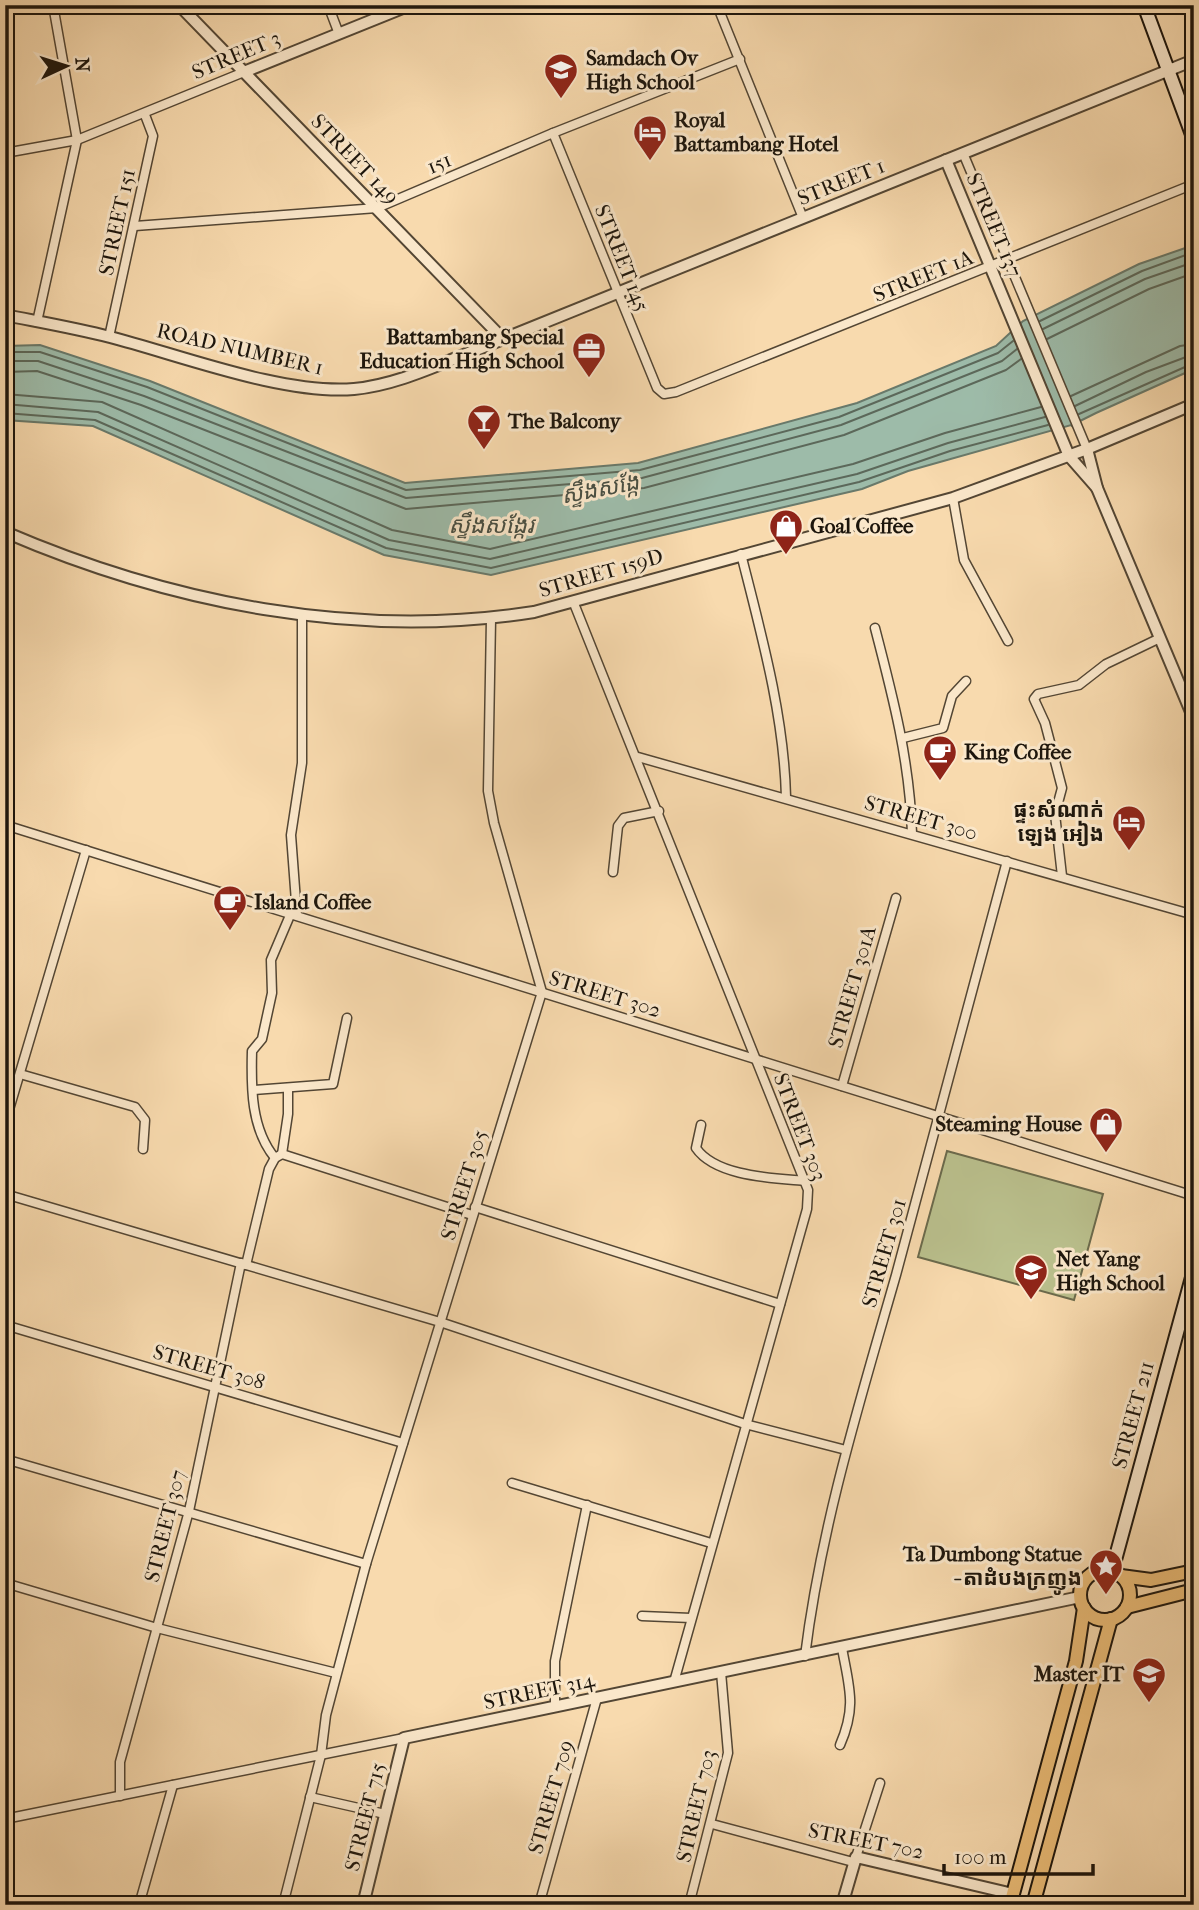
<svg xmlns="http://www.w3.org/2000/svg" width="1199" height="1910" viewBox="0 0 1199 1910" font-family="'IM FELL French Canon','Noto Sans Khmer',serif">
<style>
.green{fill:#bac08d;stroke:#6b6a4c;stroke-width:2}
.water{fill:#9dbba9;stroke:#69796a;stroke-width:2}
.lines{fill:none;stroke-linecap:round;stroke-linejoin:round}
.shore{stroke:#5c685a;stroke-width:2}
.minor-casing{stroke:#534634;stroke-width:11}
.tertiary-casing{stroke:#534634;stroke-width:14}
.secondary-casing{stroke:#1c150c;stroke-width:16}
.primary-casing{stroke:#1c150c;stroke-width:16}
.minor{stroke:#fae7ca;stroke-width:8}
.tertiary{stroke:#fae7ca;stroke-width:10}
.secondary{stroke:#fae7ca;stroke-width:12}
.primary{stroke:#ecbd77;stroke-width:12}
.labels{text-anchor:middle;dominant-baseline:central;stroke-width:6;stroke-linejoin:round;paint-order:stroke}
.street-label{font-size:21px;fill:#1c150c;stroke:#fae7ca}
.poi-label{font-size:21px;font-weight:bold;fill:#1c150c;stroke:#fae7ca;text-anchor:start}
.water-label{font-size:23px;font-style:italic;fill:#494f43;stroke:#fae7ca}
</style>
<rect width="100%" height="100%" fill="#f8daae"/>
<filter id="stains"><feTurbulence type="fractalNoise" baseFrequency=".00286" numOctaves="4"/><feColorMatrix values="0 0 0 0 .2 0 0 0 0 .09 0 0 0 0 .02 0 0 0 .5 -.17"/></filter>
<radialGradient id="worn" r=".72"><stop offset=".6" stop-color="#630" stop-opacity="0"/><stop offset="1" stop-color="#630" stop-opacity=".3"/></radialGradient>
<path class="green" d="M947,1151L1103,1194L1074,1300L918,1257Z"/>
<path class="water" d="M1194,245V369L1096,413L1080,421L1078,432L1071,425L908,471L862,489L491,575L384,555L93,426L5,420V346L40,345L150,381L405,483L638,463L857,403L996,346L1023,321L1139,264Z"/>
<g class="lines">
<g class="shore">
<path d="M1040,321L1142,271L1194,252"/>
<path d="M1043,329L1145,279L1194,262"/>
<path d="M1047,339L1149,289L1194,273"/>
<path d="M5,352H40L147,387L406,490L640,470L839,417L998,353L1013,341"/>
<path d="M5,361H38L144,396L406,498L642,478L841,425L1002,361L1017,349"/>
<path d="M5,372L37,371L141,405L406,509L644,488L844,435L1006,370L1021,359"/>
<path d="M5,394L102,402L392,530L490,549L853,464L945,433L1041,407"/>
<path d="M1071,396L1180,346L1194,344"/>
<path d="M5,404L98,412L389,540L490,559L857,474L948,443L1045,417"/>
<path d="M1075,406L1146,372L1194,354"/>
<path d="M5,413L95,420L386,548L491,568L859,482L950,451L1048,425"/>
<path d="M1079,414L1194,363"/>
</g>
<g class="minor-casing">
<g id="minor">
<path d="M328,5L339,34"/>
<path d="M717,5L803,218"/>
<path d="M553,133L657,388L664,394L676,392L1194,184"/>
<path d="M5,153L77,140L244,72"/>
<path d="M963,153L1087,449"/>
<path d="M135,226L377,208L553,133L740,59"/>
<path d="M37,322L77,140L53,5"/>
<path d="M109,337L153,136L145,115"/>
<path d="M953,498L964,560L1008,641"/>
<path d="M741,554C761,633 784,715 786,797"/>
<path d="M573,601L808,1190L807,1209L674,1682"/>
<path d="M875,628C893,697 910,762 912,834"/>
<path d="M903,738L943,728L952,696L966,681"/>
<path d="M638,757L1194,915"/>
<path d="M5,825L1194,1196"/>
<path d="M613,872L618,826L624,818L659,811"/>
<path d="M1062,876L1055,814L1062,788L1045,723L1034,699L1038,694L1079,685L1106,664L1160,638"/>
<path d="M297,915L291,835L302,763V616"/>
<path d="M20,1074L135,1107L145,1120L143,1149"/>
<path d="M842,1086L896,898"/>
<path d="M253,1090L333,1084L347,1018"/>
<path d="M5,1123L86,850"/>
<path d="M701,1125L696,1148C716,1177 774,1178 806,1181"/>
<path d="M282,1154L288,1114V1088"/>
<path d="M275,1158C251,1129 251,1088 252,1051L262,1039L272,993L271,960L291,913"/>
<path d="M5,1194L440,1322L745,1424L846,1450"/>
<path d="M475,1207L780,1304"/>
<path d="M246,1265L269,1169L275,1158L282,1154L472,1215"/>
<path d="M5,1325L403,1443"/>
<path d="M5,1459L366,1564"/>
<path d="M512,1483L711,1543"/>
<path d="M5,1583L157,1628L336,1673"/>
<path d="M642,1616L691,1618"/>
<path d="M805,1656C821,1526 860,1401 896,1275C934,1137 971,999 1007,861"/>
<path d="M555,1707V1661L587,1505"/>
<path d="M840,1745C857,1706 849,1687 842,1648"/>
<path d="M120,1796V1762L189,1511L241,1263"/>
<path d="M310,1797L385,1814"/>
<path d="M5,1819L404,1738"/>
<path d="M712,1824L853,1862"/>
<path d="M856,1857L880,1783"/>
<path d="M139,1905L173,1785"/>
<path d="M283,1905L321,1755L326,1715L366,1564L542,992L494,823L488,791L491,619"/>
<path d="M539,1905L597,1698"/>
<path d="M689,1905L728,1753L721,1672"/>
</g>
</g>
<g class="tertiary-casing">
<g id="tertiary">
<path d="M179,5L503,339"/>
<path d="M244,72L410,5"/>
<path d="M946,160L1069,456L1097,488"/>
<path d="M5,315C40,322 75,328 110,337C180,355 283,395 354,389C395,385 433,367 471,352L1194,60"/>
<path d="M1087,449L1097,488L1194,719"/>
<path d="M5,532C170,603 355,640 534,612L953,498L1087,449L1194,404"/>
<path d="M363,1905L404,1738L1080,1597"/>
<path d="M842,1905L856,1857L1013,1894"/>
</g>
</g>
<g class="secondary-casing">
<g id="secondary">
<path d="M1144,5L1194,140"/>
<path d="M1112,1571L1194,1270"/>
</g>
</g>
<g class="primary-casing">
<g id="primary">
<circle cx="1105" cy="1595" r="25"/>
<path d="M1121,1576L1151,1580L1194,1571"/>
<path d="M1127,1607L1194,1590"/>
<path d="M1010,1905L1076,1661L1084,1608"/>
<path d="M1033,1905L1111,1619"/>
</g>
</g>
<use href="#minor" class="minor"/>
<use href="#tertiary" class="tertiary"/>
<use href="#secondary" class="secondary"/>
<use href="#primary" class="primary"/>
</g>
<defs>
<g id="school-pin" transform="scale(1.75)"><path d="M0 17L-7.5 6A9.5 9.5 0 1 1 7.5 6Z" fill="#8f2418" stroke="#fae7ca"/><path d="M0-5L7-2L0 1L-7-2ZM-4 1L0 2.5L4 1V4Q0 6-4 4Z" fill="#fff"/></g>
<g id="hotel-pin" transform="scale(1.75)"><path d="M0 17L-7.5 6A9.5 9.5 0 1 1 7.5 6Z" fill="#8f2418" stroke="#fae7ca"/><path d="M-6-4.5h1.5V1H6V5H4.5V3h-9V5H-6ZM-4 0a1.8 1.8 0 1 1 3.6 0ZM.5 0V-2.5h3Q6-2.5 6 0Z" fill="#fff"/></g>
<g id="office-pin" transform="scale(1.75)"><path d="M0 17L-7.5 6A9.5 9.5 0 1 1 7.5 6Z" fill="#8f2418" stroke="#fae7ca"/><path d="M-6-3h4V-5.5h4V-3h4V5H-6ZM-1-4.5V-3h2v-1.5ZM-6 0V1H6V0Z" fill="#fff"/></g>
<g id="bar-pin" transform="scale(1.75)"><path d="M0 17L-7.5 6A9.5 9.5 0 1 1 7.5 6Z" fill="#8f2418" stroke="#fae7ca"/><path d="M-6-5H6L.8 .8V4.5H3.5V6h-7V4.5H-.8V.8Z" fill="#fff"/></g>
<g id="shop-pin" transform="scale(1.75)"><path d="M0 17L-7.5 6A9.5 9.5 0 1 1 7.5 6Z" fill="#8f2418" stroke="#fae7ca"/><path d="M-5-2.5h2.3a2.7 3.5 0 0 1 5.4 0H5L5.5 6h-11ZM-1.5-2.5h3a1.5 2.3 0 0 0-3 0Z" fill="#fff"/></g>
<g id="cafe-pin" transform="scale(1.75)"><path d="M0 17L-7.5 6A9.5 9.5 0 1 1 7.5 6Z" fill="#8f2418" stroke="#fae7ca"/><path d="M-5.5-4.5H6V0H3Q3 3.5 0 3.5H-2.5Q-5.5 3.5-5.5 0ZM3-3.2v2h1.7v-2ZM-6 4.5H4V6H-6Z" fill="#fff"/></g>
<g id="sight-pin" transform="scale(1.75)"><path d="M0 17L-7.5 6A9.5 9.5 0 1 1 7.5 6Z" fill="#8f2418" stroke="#fae7ca"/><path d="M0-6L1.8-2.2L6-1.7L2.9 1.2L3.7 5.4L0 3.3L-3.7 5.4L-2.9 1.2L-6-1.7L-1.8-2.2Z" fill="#fff"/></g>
<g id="university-pin" transform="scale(1.75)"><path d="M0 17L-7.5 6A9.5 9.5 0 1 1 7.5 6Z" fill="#8f2418" stroke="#fae7ca"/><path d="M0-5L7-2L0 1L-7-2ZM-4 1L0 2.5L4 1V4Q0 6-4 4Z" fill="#fff"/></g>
</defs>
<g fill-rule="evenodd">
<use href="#school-pin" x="561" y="70"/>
<use href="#hotel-pin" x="650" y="132"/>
<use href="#office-pin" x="589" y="349"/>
<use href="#bar-pin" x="484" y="421"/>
<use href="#shop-pin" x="786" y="526"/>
<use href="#cafe-pin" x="940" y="752"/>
<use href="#hotel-pin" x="1129" y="822"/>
<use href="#cafe-pin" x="230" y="902"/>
<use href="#shop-pin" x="1106" y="1124"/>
<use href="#school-pin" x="1031" y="1271"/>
<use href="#sight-pin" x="1106" y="1566"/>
<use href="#university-pin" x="1149" y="1674"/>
</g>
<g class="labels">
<g class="street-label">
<text transform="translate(236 55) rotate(-23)">STREET 3</text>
<text transform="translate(355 159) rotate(46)">STREET 149</text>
<text transform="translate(439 163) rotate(-23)">151</text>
<text transform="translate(841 182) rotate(-22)">STREET 1</text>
<text transform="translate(117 222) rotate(-78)">STREET 151</text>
<text transform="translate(994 225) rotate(67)">STREET 137</text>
<text transform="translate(622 258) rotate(68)">STREET 145</text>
<text transform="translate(923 276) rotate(-22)">STREET 1A</text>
<text transform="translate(240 349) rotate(13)">ROAD NUMBER 1</text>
<text transform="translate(601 573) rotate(-16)">STREET 159D</text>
<text transform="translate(921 818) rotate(16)">STREET 300</text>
<text transform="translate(852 987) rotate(-74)">STREET 301A</text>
<text transform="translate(605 994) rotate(17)">STREET 302</text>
<text transform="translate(800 1127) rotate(69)">STREET 303</text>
<text transform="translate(464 1185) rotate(-73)">STREET 305</text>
<text transform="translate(884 1253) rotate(-74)">STREET 301</text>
<text transform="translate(209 1367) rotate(16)">STREET 308</text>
<text transform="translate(1133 1415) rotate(-75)">STREET 211</text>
<text transform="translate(165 1526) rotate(-76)">STREET 307</text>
<text transform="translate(539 1691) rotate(-12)">STREET 314</text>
<text transform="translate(551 1797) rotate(-74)">STREET 709</text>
<text transform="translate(696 1806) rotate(-77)">STREET 703</text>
<text transform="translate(365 1817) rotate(-76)">STREET 715</text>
<text transform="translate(866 1841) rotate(11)">STREET 702</text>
</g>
<g class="poi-label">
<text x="586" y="58">Samdach Ov<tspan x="586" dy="24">High School</tspan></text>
<text x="674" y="120">Royal<tspan x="674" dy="24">Battambang Hotel</tspan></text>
<text x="564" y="337" text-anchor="end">Battambang Special<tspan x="564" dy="24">Education High School</tspan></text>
<text x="508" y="421">The Balcony</text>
<text x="810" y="526">Goal Coffee</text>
<text x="964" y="752">King Coffee</text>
<text x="1104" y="810" text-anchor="end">ផ្ទះសំណាក់<tspan x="1104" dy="24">ឡេង អៀង</tspan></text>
<text x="254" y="902">Island Coffee</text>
<text x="1082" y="1124" text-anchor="end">Steaming House</text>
<text x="1056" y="1259">Net Yang<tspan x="1056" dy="24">High School</tspan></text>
<text x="1082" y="1554" text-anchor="end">Ta Dumbong Statue<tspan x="1082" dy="24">- តាដំបងក្រញូង</tspan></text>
<text x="1124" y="1674" text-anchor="end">Master IT</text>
</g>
<g class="water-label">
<text transform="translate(600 489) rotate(-11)">ស្ទឹងសង្កែ</text>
<text x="491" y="525">ស្ទឹងសង្កែរ</text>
</g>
</g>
<rect width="1199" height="1910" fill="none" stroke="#f8daae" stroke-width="28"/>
<rect x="7" y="7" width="1185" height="1896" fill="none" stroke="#1c150c" stroke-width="3.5"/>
<rect x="14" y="14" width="1171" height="1882" fill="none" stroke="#1c150c" stroke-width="2"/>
<g transform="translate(66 66) rotate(86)" stroke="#fae7ca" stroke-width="5" paint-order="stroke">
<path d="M0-5L12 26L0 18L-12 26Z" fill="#1c150c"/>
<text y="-10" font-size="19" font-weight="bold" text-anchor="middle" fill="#1c150c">N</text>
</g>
<path d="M944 1864v10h149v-10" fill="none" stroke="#1c150c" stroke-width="3.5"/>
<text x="954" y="1864" font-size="21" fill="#1c150c" stroke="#fae7ca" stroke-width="5" paint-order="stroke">100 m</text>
<rect width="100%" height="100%" filter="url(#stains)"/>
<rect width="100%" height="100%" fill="url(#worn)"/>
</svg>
